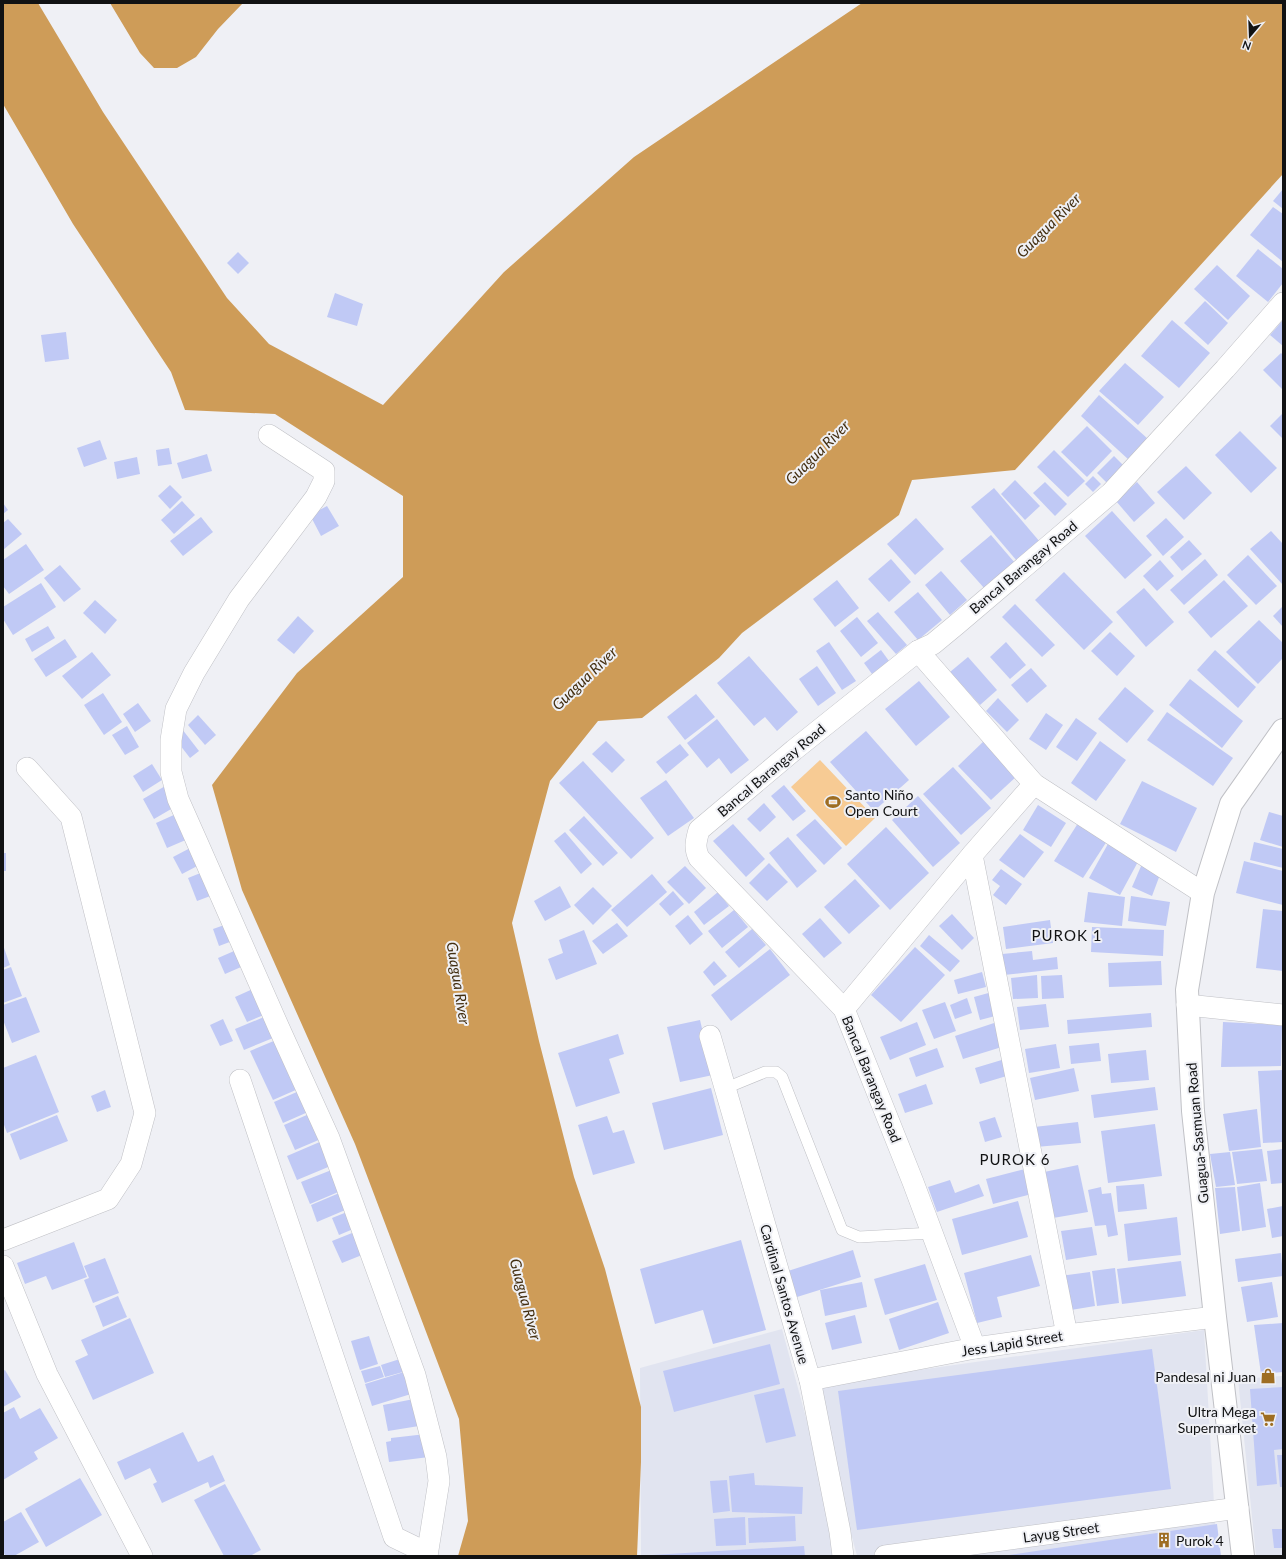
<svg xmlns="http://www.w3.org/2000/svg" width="1286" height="1559" viewBox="0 0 1286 1559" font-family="Lato,sans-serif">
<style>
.built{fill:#e1e4f0}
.green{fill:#f7cb94}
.water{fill:#ce9c58}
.building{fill:#c0c9f5}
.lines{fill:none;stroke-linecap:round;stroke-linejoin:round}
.lane-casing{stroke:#c0c1c6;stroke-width:12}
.street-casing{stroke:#c0c1c6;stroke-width:22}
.secondary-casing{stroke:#c0c1c6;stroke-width:24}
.lane{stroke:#fff;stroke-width:11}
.street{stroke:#fff;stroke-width:21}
.secondary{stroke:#fff;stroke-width:22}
.labels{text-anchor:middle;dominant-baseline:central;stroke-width:4;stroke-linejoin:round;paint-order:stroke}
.street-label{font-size:14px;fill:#111213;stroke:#eff0f5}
.poi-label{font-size:14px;fill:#111213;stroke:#eff0f5;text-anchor:start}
.water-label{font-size:15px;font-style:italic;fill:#442f11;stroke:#eff0f5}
.neighbourhood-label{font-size:15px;letter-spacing:1px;fill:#111213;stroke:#eff0f5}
</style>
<rect width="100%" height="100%" fill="#eff0f5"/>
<g class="built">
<path d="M782,1329L838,1536L839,1556H641L640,1368Z"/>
<path d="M1204,1330L1217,1556H857L812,1385Z"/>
<path d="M1283,1376V1556H1256L1238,1379Z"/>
</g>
<path class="green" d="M820,760L875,818L846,846L791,787Z"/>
<g class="water">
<path d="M3,3H38L103,112L227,298L269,344L383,405L504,272L634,157L862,3H1283V174L1015,470L912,480L899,515L742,633L719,658L642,718L598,721L550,781L512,923L539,1041L574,1177L605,1269L641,1407V1462L637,1556H458L468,1521L459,1419L355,1144L242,890L212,785L297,673L403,577V496L275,414L185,410L171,372L73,224L3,104Z"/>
<path d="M110,3H243L218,29L196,57L177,68H154L140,53Z"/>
</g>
<g class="building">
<path d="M1283,189V209L1273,201Z"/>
<path d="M1273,207L1283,214V262L1250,235Z"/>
<path d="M1258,249L1283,269V283L1268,302L1236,276Z"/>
<path d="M238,252L249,263L238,274L227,263Z"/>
<path d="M1217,265L1250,296L1228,320L1194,289Z"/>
<path d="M335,293L363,304L357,326L327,317Z"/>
<path d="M1205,301L1228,323L1208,345L1184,323Z"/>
<path d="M1172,320L1210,353L1179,388L1141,356Z"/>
<path d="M1283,320V346L1270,335Z"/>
<path d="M66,332L69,359L45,362L41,335Z"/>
<path d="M1281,353L1283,355V390L1263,370Z"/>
<path d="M1125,363L1164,397L1138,425L1099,391Z"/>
<path d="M1099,395L1148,439L1129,460L1081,416Z"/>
<path d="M1283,413V439L1270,426Z"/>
<path d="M1087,426L1112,451L1087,477L1061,452Z"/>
<path d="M1240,431L1277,468L1251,493L1215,455Z"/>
<path d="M100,440L107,459L84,467L77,448Z"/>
<path d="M169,448L172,464L158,466L156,450Z"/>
<path d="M1054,450L1085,481L1068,497L1037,467Z"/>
<path d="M207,454L212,471L182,479L177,463Z"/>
<path d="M1114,456L1124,466L1107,483L1097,473Z"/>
<path d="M137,457L140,474L117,479L114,462Z"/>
<path d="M1186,466L1212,493L1184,520L1157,492Z"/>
<path d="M1093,476L1101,484L1093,492L1085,484Z"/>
<path d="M1015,480L1040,506L1025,520L1001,494Z"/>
<path d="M1045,482L1067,504L1055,516L1033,493Z"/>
<path d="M1137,482L1155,503L1134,522L1116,501Z"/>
<path d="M170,485L182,497L170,509L158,496Z"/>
<path d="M994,488L1040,542L1017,561L971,507Z"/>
<path d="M182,501L195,515L174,534L161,520Z"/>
<path d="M3,503L8,510L3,514Z"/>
<path d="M327,506L339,526L321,536L310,515Z"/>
<path d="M1112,511L1152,555L1125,579L1085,536Z"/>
<path d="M201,517L213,532L183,556L170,541Z"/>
<path d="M916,518L944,549L915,575L887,544Z"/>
<path d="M1166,518L1184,537L1163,556L1146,536Z"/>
<path d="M8,519L22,534L3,550V523Z"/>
<path d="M1271,531L1283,544V585L1250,549Z"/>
<path d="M991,535L1015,563L985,589L960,561Z"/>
<path d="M1189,540L1202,554L1182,571L1170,557Z"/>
<path d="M26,544L44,570L9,594L3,586V560Z"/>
<path d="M1248,555L1277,586L1256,605L1227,575Z"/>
<path d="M891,559L911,582L889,602L868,579Z"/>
<path d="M1205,559L1218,575L1184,605L1170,590Z"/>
<path d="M1160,560L1174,576L1157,591L1143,576Z"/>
<path d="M60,565L81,589L64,602L44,578Z"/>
<path d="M941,571L967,600L950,615L925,585Z"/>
<path d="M1064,572L1113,622L1084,650L1035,600Z"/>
<path d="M837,580L859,608L835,627L813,599Z"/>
<path d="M1224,580L1248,606L1211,638L1188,612Z"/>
<path d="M41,583L56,607L13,635L3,619V607Z"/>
<path d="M1144,588L1174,622L1146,647L1116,612Z"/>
<path d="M918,592L942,620L918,640L894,612Z"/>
<path d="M95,600L117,620L105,634L83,613Z"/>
<path d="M1015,604L1055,645L1042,657L1002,617Z"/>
<path d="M1283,606V627L1273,616Z"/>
<path d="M878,612L907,645L896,654L867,621Z"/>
<path d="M298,616L314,631L294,654L277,640Z"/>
<path d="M857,617L878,643L861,657L840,631Z"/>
<path d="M1259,620L1283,643V658L1258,684L1226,652Z"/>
<path d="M48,626L55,638L32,652L25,639Z"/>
<path d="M1110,632L1135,656L1117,676L1091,651Z"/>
<path d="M65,639L77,657L46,677L34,659Z"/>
<path d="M829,642L856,681L842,690L816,651Z"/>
<path d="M1006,642L1026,665L1010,679L990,657Z"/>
<path d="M881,650L889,661L872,674L864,663Z"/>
<path d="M1215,650L1256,687L1238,708L1197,670Z"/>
<path d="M92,652L111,675L82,699L62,676Z"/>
<path d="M749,656L798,712L777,731L765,717L754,726L717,683Z"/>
<path d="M968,657L997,690L980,705L950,672Z"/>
<path d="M817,666L836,693L818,706L799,679Z"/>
<path d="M1031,668L1047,686L1027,703L1011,685Z"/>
<path d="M1190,679L1243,721L1222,748L1169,705Z"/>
<path d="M919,681L950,717L916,746L885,709Z"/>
<path d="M1125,687L1154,711L1127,743L1098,719Z"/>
<path d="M103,693L122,722L104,735L84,705Z"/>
<path d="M696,694L715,717L685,740L667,717Z"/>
<path d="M998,698L1019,720L1007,732L986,711Z"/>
<path d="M138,703L151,721L135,732L123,714Z"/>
<path d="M1167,712L1233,758L1213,786L1147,740Z"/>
<path d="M1046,713L1063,725L1046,750L1029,739Z"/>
<path d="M198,715L216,735L205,745L188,725Z"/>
<path d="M1076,718L1097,733L1077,761L1056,747Z"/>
<path d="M717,719L749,760L731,774L719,758L707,768L687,743Z"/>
<path d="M127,726L139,747L125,755L112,735Z"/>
<path d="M182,729L199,751L190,758L173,736Z"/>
<path d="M866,731L909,780L874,811L830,762Z"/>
<path d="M985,740L1018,775L991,800L958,766Z"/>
<path d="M606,741L625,760L612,773L592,754Z"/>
<path d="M1100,741L1126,760L1096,801L1071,783Z"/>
<path d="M680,744L689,755L666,774L656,762Z"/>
<path d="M583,761L654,838L631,859L559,783Z"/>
<path d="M152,764L162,780L143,792L133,776Z"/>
<path d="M953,767L991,808L961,835L923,794Z"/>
<path d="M666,780L694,818L668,836L640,798Z"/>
<path d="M1142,781L1197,808L1176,852L1120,824Z"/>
<path d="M167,785L178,805L154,819L143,799Z"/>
<path d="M784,785L806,811L793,821L771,796Z"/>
<path d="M918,796L960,843L933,867L892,820Z"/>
<path d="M764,803L776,817L760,832L747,819Z"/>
<path d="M1038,805L1066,823L1051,847L1023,830Z"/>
<path d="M1269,812L1283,816V847L1260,840Z"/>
<path d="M176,814L188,839L167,848L156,823Z"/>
<path d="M584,816L618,853L603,866L569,830Z"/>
<path d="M815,819L842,848L824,865L796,835Z"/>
<path d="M1080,820L1109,838L1083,878L1054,861Z"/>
<path d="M733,824L765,859L746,877L713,841Z"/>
<path d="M886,827L929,873L890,910L847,864Z"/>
<path d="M565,832L592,864L581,874L554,841Z"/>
<path d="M1020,834L1044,852L1024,878L999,860Z"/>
<path d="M788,837L817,871L797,888L769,853Z"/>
<path d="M1109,842L1140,858L1120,895L1089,878Z"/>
<path d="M1254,842L1283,849V868L1250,860Z"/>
<path d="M194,846L203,863L182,874L173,857Z"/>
<rect x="3" y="853" width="3" height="18"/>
<path d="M1244,861L1283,871V905L1236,893Z"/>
<path d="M769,863L788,882L767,901L749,883Z"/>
<path d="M1142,864L1161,872L1152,896L1132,887Z"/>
<path d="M685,866L706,888L689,904L667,882Z"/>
<path d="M1001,869L1022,884L1006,905L993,895L1000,886L992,880Z"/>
<path d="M203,872L213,895L197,901L188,878Z"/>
<path d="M652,874L667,892L627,927L611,910Z"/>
<path d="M855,879L880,906L849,934L824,907Z"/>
<path d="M560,886L571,907L545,921L534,901Z"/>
<path d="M593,887L612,906L593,925L574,905Z"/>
<path d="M673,891L684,904L670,916L659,904Z"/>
<path d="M718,892L729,906L704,925L694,912Z"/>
<path d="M1088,892L1125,897L1122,926L1084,922Z"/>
<path d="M1131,896L1170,902L1166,926L1128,921Z"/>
<path d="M1263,909L1283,911V971L1256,968Z"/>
<path d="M734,910L748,927L722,948L708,931Z"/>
<path d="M952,914L974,938L962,950L939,926Z"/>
<path d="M688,915L703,934L690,945L675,926Z"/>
<path d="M820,918L842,943L824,958L802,934Z"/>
<path d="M1050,920L1053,943L1006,949L1003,927Z"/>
<path d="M230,923L235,940L219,946L213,929Z"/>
<path d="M617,923L628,936L603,954L592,941Z"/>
<path d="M1092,927L1164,930L1163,956L1091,952Z"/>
<path d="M752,929L766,945L739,968L725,952Z"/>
<path d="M584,930L597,964L556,980L548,959L563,953L559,940Z"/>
<path d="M929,935L960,961L950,972L920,946Z"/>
<path d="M3,945L10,965L3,968Z"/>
<path d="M915,947L945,975L901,1022L871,995Z"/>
<path d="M241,948L248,964L225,974L218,958Z"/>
<path d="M770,949L790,975L731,1021L711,995Z"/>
<path d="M1032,951L1033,960L1057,957L1058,969L1004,975L1002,954Z"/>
<path d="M714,961L727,976L714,986L703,972Z"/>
<path d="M1161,961L1162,985L1109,987L1108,963Z"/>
<path d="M11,967L22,996L3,1003V970Z"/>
<path d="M982,972L986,987L958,994L954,980Z"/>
<path d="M1037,975L1038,998L1013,999L1011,978Z"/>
<path d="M1062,975L1064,998L1042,999L1041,976Z"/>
<path d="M255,988L266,1014L247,1022L235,997Z"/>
<path d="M992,992L999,1015L980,1020L974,997Z"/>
<path d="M26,997L40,1032L12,1043L3,1020V1005Z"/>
<path d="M967,998L972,1013L955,1019L950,1005Z"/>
<path d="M945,1002L956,1031L934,1039L922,1010Z"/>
<path d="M1046,1004L1049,1027L1020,1030L1017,1007Z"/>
<path d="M1151,1013L1152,1027L1068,1034L1067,1020Z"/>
<path d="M264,1017L273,1038L244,1050L235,1029Z"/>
<path d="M223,1019L233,1041L220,1046L210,1025Z"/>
<path d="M700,1020L713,1075L680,1082L667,1027Z"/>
<path d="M917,1022L926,1045L890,1060L880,1037Z"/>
<path d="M997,1022L1005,1046L963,1059L955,1036Z"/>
<path d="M1223,1022L1282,1025L1281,1066L1221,1067Z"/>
<path d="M618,1034L624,1054L609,1059L620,1093L576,1107L558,1053Z"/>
<path d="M276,1040L298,1089L273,1100L250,1051Z"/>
<path d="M1099,1043L1101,1061L1071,1064L1069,1046Z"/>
<path d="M1056,1044L1060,1068L1029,1073L1025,1049Z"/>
<path d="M937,1048L944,1067L916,1077L909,1058Z"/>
<path d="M1146,1050L1149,1080L1111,1083L1108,1054Z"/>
<path d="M36,1055L59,1112L7,1133L3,1122V1068Z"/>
<path d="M1005,1059L1010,1075L980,1084L975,1068Z"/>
<path d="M1074,1068L1079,1091L1035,1100L1030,1078Z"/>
<path d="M1283,1070V1142L1263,1143L1258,1071Z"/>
<path d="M926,1084L933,1104L905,1113L898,1094Z"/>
<path d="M1155,1087L1158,1110L1094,1118L1091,1095Z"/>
<path d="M711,1088L723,1135L664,1150L652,1103Z"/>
<path d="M105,1090L111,1107L97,1112L91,1096Z"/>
<path d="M299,1091L308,1112L283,1123L274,1102Z"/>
<path d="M1257,1109L1261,1147L1229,1151L1223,1114Z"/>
<path d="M309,1114L321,1139L295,1150L284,1125Z"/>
<path d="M57,1115L68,1141L20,1160L10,1134Z"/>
<path d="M607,1116L613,1133L624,1130L635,1163L593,1175L578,1125Z"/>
<path d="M995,1117L1002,1137L985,1142L979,1122Z"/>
<path d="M1078,1122L1081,1143L1036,1147L1034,1127Z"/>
<path d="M1155,1124L1162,1176L1108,1183L1101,1131Z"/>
<path d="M322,1141L333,1165L297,1180L287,1156Z"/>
<path d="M1262,1149L1267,1181L1237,1184L1232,1152Z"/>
<path d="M1283,1149V1183L1271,1184L1267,1151Z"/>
<path d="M1230,1152L1235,1185L1216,1187L1210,1154Z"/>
<path d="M1078,1165L1088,1212L1053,1218L1044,1172Z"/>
<path d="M334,1169L343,1190L310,1204L301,1182Z"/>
<path d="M1025,1169L1032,1194L993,1204L986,1179Z"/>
<path d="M950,1180L955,1193L979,1184L984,1196L937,1212L928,1187Z"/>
<path d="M1260,1183L1266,1227L1242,1231L1237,1187Z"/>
<path d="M1144,1184L1147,1209L1118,1212L1116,1186Z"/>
<path d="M1101,1187L1102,1194L1111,1193L1118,1235L1108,1237L1106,1225L1095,1226L1088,1190Z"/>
<path d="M1235,1187L1240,1231L1220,1234L1215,1188Z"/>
<path d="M344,1191L350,1208L317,1222L311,1205Z"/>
<path d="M1018,1201L1028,1237L962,1255L952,1219Z"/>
<path d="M1283,1206V1236L1272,1238L1267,1209Z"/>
<path d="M352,1210L358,1227L339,1235L332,1218Z"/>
<path d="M1177,1217L1181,1255L1128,1261L1124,1224Z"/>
<path d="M1092,1227L1097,1255L1066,1260L1061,1231Z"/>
<path d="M357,1231L367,1253L342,1263L332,1241Z"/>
<path d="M741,1240L766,1330L713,1344L703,1310L655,1324L640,1269Z"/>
<path d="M74,1242L87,1277L52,1290L46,1276L25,1284L17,1263Z"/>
<path d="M853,1250L861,1277L797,1297L788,1271Z"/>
<path d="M1281,1253L1283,1276L1238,1282L1235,1259Z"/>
<path d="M1031,1255L1040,1286L997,1297L1002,1317L977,1323L964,1273Z"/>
<path d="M105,1258L119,1293L93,1303L84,1280L89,1278L84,1266Z"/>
<path d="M1181,1261L1186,1296L1122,1304L1117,1269Z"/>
<path d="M925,1264L937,1300L885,1315L874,1279Z"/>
<path d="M1115,1268L1119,1303L1097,1306L1092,1271Z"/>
<path d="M1090,1272L1095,1306L1065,1311L1060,1276Z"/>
<path d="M862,1282L867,1307L825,1316L820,1290Z"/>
<path d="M1272,1282L1278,1317L1247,1322L1241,1287Z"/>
<path d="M118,1296L127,1317L103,1327L95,1306Z"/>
<path d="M938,1302L949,1333L899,1350L889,1319Z"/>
<path d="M855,1315L862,1343L832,1350L825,1323Z"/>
<path d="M130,1318L154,1373L93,1400L75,1361L88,1355L81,1340Z"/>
<path d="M1283,1323V1372L1261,1374L1254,1325Z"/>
<path d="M369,1336L378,1364L360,1370L351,1341Z"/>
<path d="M770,1344L780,1384L674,1412L663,1371Z"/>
<path d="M1152,1349L1171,1489L857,1530L838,1391Z"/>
<path d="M400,1359L403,1372L385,1377L381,1365Z"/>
<path d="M380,1366L384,1377L365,1383L361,1371Z"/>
<path d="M5,1370L21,1397L3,1407V1371Z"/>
<path d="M404,1372L411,1394L372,1406L365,1384Z"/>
<path d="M1283,1387V1449L1274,1450L1277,1484L1257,1486L1250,1389Z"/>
<path d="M784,1388L796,1436L766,1443L754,1395Z"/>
<path d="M414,1399L419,1426L388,1431L383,1405Z"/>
<path d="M14,1407L20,1419L40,1408L58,1438L34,1452L38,1459L3,1480V1413Z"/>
<path d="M183,1432L198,1462L213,1455L225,1481L210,1488L208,1482L162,1503L153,1484L157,1482L150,1468L125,1480L117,1462Z"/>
<path d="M426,1434L429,1457L389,1462L386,1442L391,1441V1438Z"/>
<path d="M1277,1455H1283V1487H1280Z"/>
<path d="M754,1473L755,1485L803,1487L802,1514L732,1512L729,1476Z"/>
<path d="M80,1478L102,1515L46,1547L25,1509Z"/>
<path d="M727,1480L730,1511L713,1513L710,1481Z"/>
<path d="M225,1484L261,1550L250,1556H224L194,1500Z"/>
<path d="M21,1512L39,1542L14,1556H6L3,1552V1522Z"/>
<path d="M795,1516L796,1541L749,1543L748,1518Z"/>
<path d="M745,1517L746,1545L716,1546L714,1519Z"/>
<path d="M1217,1524L1221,1556H1009V1555Z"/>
<path d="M1272,1529H1283V1548H1274Z"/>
<path d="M804,1546L805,1556H652V1555Z"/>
</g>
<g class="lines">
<g class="lane-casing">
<path id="lane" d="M726,1088L765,1072H776L782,1077L842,1230L859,1237L932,1233"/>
</g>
<g class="street-casing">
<g id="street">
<path d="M269,435L318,467L324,471V481L316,497L239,599L194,673L176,709L171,740V772L178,799L198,844L279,1028L329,1138L415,1375L436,1457L439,1481L427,1556"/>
<path d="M918,651L1034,784L1203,893"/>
<path d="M972,855L1067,1335"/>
<path d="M1187,1005L1283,1015"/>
<path d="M844,1009L972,855L1034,784"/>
<path d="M710,1036L810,1380L840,1532L843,1556"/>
<path d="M240,1080L394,1537L427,1553"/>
<path d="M3,1240L108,1199L131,1164L145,1113L71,817L27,768"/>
<path d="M3,1266L47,1374L142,1556"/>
<path d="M975,1348L913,1182L844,1009L699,858C694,848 696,841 699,830L794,750L918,651L933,644L956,625L1111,493L1225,369L1283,303"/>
<path d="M810,1380L975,1348L1067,1335L1215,1317"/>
<path d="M885,1556L1238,1508"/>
</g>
</g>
<g class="secondary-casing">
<path id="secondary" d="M1243,1556L1215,1317L1193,1111L1187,990L1203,893L1231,804L1283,730"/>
</g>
<use href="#lane" class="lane"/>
<use href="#street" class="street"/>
<use href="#secondary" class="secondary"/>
</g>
<defs>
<g id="stadium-bare" transform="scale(1.2)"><path d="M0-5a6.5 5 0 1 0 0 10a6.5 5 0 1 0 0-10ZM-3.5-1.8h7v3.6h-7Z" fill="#9e6d22" stroke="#eff0f5" stroke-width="2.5" paint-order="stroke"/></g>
<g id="shop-bare" transform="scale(1.2)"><path d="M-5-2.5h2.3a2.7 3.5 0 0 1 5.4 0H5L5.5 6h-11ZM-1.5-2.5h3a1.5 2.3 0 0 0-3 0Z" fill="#9e6d22" stroke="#eff0f5" stroke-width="2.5" paint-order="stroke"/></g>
<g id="supermarket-bare" transform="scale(1.2)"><path d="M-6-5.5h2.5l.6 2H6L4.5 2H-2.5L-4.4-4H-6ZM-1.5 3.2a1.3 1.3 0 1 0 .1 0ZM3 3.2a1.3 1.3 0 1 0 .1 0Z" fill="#9e6d22" stroke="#eff0f5" stroke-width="2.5" paint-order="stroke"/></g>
<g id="building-bare" transform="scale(1.2)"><path d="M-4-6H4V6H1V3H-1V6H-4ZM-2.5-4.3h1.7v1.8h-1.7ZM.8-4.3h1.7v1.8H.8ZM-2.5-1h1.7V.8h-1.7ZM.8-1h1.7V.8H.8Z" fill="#9e6d22" stroke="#eff0f5" stroke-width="2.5" paint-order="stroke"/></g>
</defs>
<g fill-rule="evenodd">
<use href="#stadium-bare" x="833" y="802"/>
<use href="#shop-bare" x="1268" y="1376"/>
<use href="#supermarket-bare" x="1268" y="1419"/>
<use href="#building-bare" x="1164" y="1540"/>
</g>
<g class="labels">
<g class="street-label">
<text transform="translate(1023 567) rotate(-40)">Bancal Barangay Road</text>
<text transform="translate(771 770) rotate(-40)">Bancal Barangay Road</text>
<text transform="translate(872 1079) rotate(68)">Bancal Barangay Road</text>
<text transform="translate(1197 1133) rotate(-95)">Guagua-Sasmuan Road</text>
<text transform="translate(785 1294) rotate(74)">Cardinal Santos Avenue</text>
<text transform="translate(1012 1343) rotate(-9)">Jess Lapid Street</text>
<text transform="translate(1061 1532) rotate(-8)">Layug Street</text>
</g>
<g class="poi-label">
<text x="845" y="794">Santo Niño<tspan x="845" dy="16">Open Court</tspan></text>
<text x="1256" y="1376" text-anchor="end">Pandesal ni Juan</text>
<text x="1256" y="1411" text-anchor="end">Ultra Mega<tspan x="1256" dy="16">Supermarket</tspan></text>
<text x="1176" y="1540">Purok 4</text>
</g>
<g class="water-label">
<text transform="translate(1048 225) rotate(-45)">Guagua River</text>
<text transform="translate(817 452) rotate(-45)">Guagua River</text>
<text transform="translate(584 678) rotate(-44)">Guagua River</text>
<text transform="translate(459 983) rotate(81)">Guagua River</text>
<text transform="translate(526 1299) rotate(75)">Guagua River</text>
</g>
<g class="neighbourhood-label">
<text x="1067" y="935">PUROK 1</text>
<text x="1015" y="1159">PUROK 6</text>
</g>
</g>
<rect width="1286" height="1559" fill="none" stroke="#111213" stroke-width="8"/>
<g transform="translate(1250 36) rotate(199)" stroke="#eff0f5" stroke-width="3" paint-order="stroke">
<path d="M0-3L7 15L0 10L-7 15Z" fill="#111213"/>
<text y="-6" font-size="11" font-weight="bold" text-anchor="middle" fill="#111213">N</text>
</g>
</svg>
